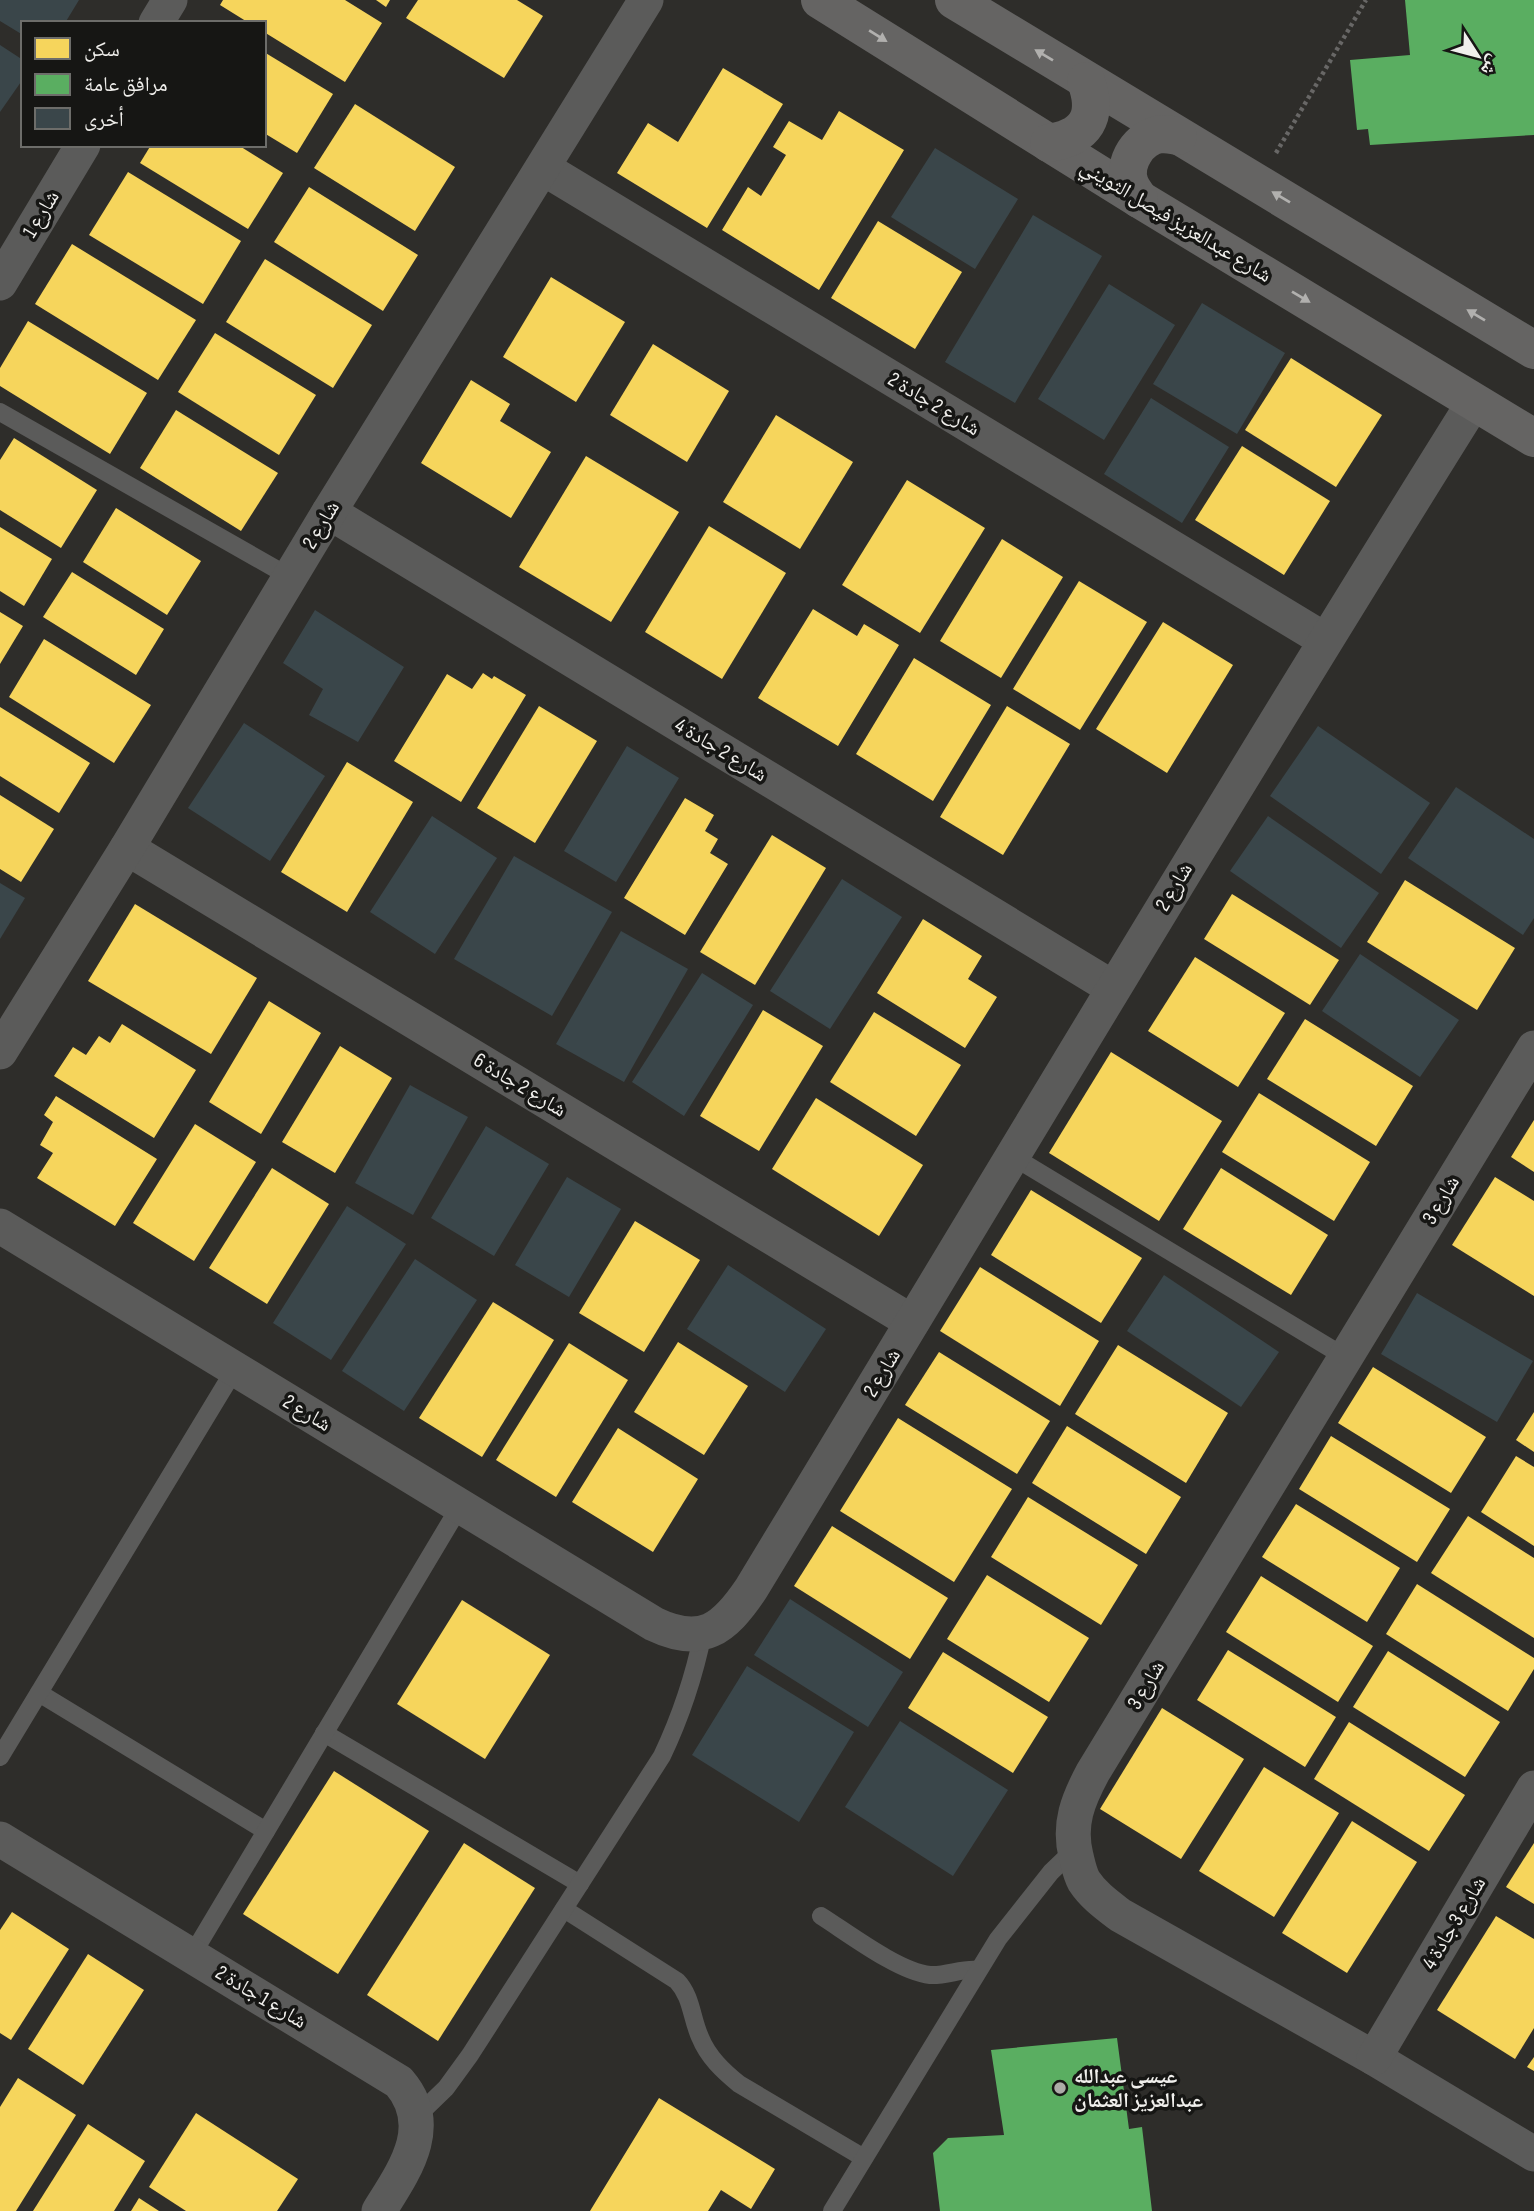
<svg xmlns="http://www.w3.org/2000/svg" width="1534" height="2211" viewBox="0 0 1534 2211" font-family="'Sofia Sans Condensed','Noto Naskh Arabic',sans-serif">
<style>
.homes{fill:#f6d55c}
.public{fill:#5aae61}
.building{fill:#3a464a}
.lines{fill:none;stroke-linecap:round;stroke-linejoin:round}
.path{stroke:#686766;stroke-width:4.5;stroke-dasharray:3.5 3.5;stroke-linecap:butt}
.lane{stroke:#5b5b5a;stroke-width:18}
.street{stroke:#5b5b5a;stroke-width:35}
.secondary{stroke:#656463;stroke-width:38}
.oneway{fill:#b1b0ae}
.poi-dot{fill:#acaba8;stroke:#161614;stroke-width:2.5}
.labels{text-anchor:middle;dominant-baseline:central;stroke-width:7;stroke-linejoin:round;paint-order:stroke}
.street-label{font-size:21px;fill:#f0efec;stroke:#161614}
.poi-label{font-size:21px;font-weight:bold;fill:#f0efec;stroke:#161614;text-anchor:start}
</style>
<rect width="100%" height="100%" fill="#2e2d2a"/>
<g class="homes">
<path d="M223,0H345L382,23L345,82L264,32V23H249L220,5Z"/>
<path d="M376,0H390L386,7Z"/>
<path d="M418,0H517L543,16L504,78L406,18Z"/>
<path d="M264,52L333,94L297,153L264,133Z"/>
<path d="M723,68L783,104L707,228L617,173L648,123L678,142Z"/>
<path d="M355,104L455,167L415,231L314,168Z"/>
<path d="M839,111L904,150L819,290L722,230L748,187L761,196L786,155L773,147L789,121L822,140Z"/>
<path d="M151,145H238L283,173L248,229L140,163Z"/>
<path d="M128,172L241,241L203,304L89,235Z"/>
<path d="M309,187L418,255L383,311L274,242Z"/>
<path d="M878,221L962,272L915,349L831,298Z"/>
<path d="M72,244L196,320L158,380L35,304Z"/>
<path d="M265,259L372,325L333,388L226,322Z"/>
<path d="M551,277L625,322L576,402L503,357Z"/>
<path d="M28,321L147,393L110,454L0,386V368Z"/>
<path d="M215,333L316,395L279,455L178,392Z"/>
<path d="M653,344L729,391L687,462L610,415Z"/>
<path d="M1291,358L1382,415L1336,487L1245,430Z"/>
<path d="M471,380L510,404L500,421L551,452L511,518L421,463Z"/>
<path d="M176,410L278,473L241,531L140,468Z"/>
<path d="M776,415L853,462L800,549L723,502Z"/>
<path d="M14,438L97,490L61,548L0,510V460Z"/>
<path d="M1242,446L1330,501L1284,575L1195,520Z"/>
<path d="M586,456L679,512L611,622L519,567Z"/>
<path d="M907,480L985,528L920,633L842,585Z"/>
<path d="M116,508L201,561L167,615L83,562Z"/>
<path d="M709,526L786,573L722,679L645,632Z"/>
<path d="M0,527L52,559L24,606L0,591Z"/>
<path d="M1002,539L1063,577L1001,678L940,641Z"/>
<path d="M72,572L164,629L136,675L43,617Z"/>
<path d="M1079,581L1147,622L1080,730L1013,689Z"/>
<path d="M813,609L857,636L864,624L899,645L838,746L758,698Z"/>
<path d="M0,612L23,626L0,664Z"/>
<path d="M1163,622L1233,665L1167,773L1096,729Z"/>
<path d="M44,639L151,705L114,763L9,697Z"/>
<path d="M914,658L991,705L933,801L856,754Z"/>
<path d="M483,673L492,679L494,676L526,695L461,802L394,761L447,674L472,689Z"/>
<path d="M539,706L597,741L535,843L477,808Z"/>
<path d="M1007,706L1070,744L1003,855L940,817Z"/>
<path d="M0,707L90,763L59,813L0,776Z"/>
<path d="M347,762L413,802L347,912L281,872Z"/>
<path d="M0,795L54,829L21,882L0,869Z"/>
<path d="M685,798L714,815L705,831L718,839L710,853L728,864L685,935L624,898Z"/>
<path d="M772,835L826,868L755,985L700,952Z"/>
<path d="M1405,880L1515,948L1477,1010L1367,942Z"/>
<path d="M1232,894L1339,960L1310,1005L1204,939Z"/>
<path d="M135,904L257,978L211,1054L88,981Z"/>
<path d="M923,919L982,956L968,979L997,997L965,1048L877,993Z"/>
<path d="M1195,957L1285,1013L1238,1087L1148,1031Z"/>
<path d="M269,1001L321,1033L261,1134L209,1102Z"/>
<path d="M763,1010L823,1046L759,1151L700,1116Z"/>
<path d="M874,1012L961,1065L916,1136L830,1082Z"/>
<path d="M1305,1019L1413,1086L1376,1146L1267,1079Z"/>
<path d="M122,1024L196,1070L154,1138L54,1076L73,1047L86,1055L99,1036L110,1043Z"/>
<path d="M340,1046L392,1078L335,1173L282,1142Z"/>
<path d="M1111,1052L1222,1121L1159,1221L1049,1153Z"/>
<path d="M1259,1093L1370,1162L1334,1221L1222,1152Z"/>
<path d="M56,1096L157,1159L115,1226L37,1178L53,1153L40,1145L53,1122L44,1115Z"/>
<path d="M816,1098L923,1165L879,1236L772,1169Z"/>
<path d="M1534,1120V1172L1511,1157Z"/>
<path d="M195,1124L256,1162L194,1261L133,1223Z"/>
<path d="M272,1168L329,1204L267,1304L209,1268Z"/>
<path d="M1221,1168L1328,1235L1291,1295L1183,1229Z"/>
<path d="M1495,1177L1534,1201V1296L1452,1245Z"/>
<path d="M1031,1190L1142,1258L1101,1323L991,1255Z"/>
<path d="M635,1221L700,1260L644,1352L579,1313Z"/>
<path d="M980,1267L1099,1341L1060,1406L940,1331Z"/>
<path d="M493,1302L554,1340L482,1457L419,1418Z"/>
<path d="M678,1342L748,1386L704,1455L634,1412Z"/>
<path d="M569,1343L628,1380L556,1497L496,1460Z"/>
<path d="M1118,1345L1228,1413L1186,1483L1075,1414Z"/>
<path d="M939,1352L1050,1421L1017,1474L905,1405Z"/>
<path d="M1373,1367L1486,1437L1451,1493L1338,1423Z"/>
<path d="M1534,1412V1452L1516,1440Z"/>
<path d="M898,1418L1012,1489L954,1582L840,1511Z"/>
<path d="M1067,1426L1181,1497L1146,1554L1032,1483Z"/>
<path d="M618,1428L698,1479L653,1552L572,1502Z"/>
<path d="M1331,1436L1450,1509L1417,1562L1299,1489Z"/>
<path d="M1516,1456L1534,1467V1546L1481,1512Z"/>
<path d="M1028,1497L1138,1565L1101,1625L991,1557Z"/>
<path d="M1296,1504L1400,1568L1367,1622L1262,1557Z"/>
<path d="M1468,1516L1534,1558V1638L1431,1573Z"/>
<path d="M832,1526L948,1598L910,1659L794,1586Z"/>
<path d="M987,1575L1089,1638L1049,1702L947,1639Z"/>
<path d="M1261,1576L1373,1646L1338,1702L1226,1632Z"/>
<path d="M1417,1584L1534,1658V1669L1508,1711L1386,1634Z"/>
<path d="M462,1600L550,1655L485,1759L397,1704Z"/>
<path d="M1228,1650L1336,1717L1305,1767L1197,1700Z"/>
<path d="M1388,1651L1500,1722L1465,1777L1353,1707Z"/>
<path d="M943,1652L1048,1717L1013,1773L908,1708Z"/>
<path d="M1162,1708L1244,1759L1181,1859L1100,1809Z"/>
<path d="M1349,1722L1465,1795L1429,1851L1314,1779Z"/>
<path d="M1264,1767L1339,1813L1274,1917L1199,1871Z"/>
<path d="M334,1771L429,1831L338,1974L243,1914Z"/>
<path d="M1352,1821L1417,1862L1347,1973L1282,1933Z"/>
<path d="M464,1843L535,1888L438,2041L367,1995Z"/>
<path d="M1534,1843V1904L1506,1887Z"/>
<path d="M12,1912L69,1949L11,2040L0,2033V1930Z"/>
<path d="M1496,1916L1534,1939V2028L1515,2059L1437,2010Z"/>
<path d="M88,1954L144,1990L83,2085L28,2049Z"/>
<path d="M1534,2057V2071L1527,2067Z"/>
<path d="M18,2078L76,2115L16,2211H0V2107Z"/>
<path d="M659,2098L775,2169L751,2209L721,2190L708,2211H590Z"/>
<path d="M196,2113L298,2179L277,2211H186L149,2187Z"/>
<path d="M88,2124L145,2161L114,2211H33Z"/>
<path d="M139,2198L159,2211H131Z"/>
</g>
<g class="public">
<path d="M1405,0H1534V135L1370,145L1368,129L1357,130L1350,60L1410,55Z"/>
<path d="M1117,2038L1129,2129L1142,2127L1152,2211H940L933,2153L948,2138L1004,2135L991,2050Z"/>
</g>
<g class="building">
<path d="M0,0H79L65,23H23V35L0,21Z"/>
<path d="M0,45L23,60V79L0,112Z"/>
<path d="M935,148L1018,199L975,269L891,217Z"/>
<path d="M1033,215L1102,256L1015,403L945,362Z"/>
<path d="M1109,284L1175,325L1104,440L1038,399Z"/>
<path d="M1202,303L1285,353L1237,434L1153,384Z"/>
<path d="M1151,398L1229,447L1182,523L1104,474Z"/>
<path d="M315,610L404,667L358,742L309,715L323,689L283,663Z"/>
<path d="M244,723L325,776L270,861L188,808Z"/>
<path d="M1318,726L1430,803L1381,874L1270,796Z"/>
<path d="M627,746L679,778L616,882L564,851Z"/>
<path d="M1456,787L1534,839V918L1523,935L1408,858Z"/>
<path d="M432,816L497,858L435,954L370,912Z"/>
<path d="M1268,816L1379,893L1341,948L1230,871Z"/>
<path d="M514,856L612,912L552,1016L454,959Z"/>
<path d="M842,879L902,917L830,1029L770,991Z"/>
<path d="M0,883L25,898L0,939Z"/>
<path d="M621,931L688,969L624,1082L556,1044Z"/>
<path d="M1360,954L1459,1020L1420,1077L1322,1011Z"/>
<path d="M702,973L753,1005L684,1116L632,1082Z"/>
<path d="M410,1085L468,1117L413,1215L355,1183Z"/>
<path d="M486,1126L549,1164L494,1256L431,1218Z"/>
<path d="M567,1177L621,1209L569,1297L515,1265Z"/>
<path d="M347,1206L406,1244L331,1360L273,1323Z"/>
<path d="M415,1259L477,1300L404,1411L342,1371Z"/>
<path d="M728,1265L826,1329L785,1392L687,1329Z"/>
<path d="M1164,1275L1279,1352L1241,1407L1127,1331Z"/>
<path d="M1417,1293L1533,1361L1497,1422L1381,1354Z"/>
<path d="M790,1599L903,1672L868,1727L754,1655Z"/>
<path d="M747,1666L854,1732L799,1822L692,1755Z"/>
<path d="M900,1721L1008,1790L953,1876L845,1807Z"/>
</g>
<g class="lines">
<path class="path" d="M1276,153L1366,0"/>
<g class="lane">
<path d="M0,412L290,577"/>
<path d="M1012,1156L1345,1357"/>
<path d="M39,1693L266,1831"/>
<path d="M324,1733L580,1884"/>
<path d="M0,1757L235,1369"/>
<path d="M564,1909L677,1981C692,1997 691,2017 700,2037C708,2057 723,2071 739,2084L864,2158"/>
<path d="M821,1916C848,1933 899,1972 930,1975C947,1976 962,1968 978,1970"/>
<path d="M192,1955L460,1506"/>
<path d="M416,2117L446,2088L470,2055L662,1756C681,1716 694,1677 703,1633"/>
<path d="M832,2211L998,1939L1051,1872L1074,1850"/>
</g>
<g class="street">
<path d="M156,23L170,0"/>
<path d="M543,168L1325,640"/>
<path d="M0,283L83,145"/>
<path d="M329,512L1113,988"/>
<path d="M127,848L912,1322"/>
<path d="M1534,1048L1093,1772C1078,1800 1068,1824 1076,1856C1078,1864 1080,1874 1084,1881C1093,1895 1107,1905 1120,1915L1374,2058L1534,2154"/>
<path d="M0,1052L127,848L329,512L646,0"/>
<path d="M0,1226L654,1624C702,1647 724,1629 751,1589C991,1193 1228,795 1474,402"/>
<path d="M0,1839L399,2082C437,2126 404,2171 379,2211"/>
<path d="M1374,2058L1534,1788"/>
</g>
<g class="secondary">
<path d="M820,0L1139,199L1534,438"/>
<path d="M954,0L1534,350"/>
<path d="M1049,143C1086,137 1099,117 1086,81"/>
<path d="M1139,199C1136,194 1132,189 1130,184C1122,163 1139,137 1161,134C1166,134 1173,135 1178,136"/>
</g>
</g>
<defs><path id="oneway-solid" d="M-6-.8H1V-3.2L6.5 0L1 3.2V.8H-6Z" transform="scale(1.75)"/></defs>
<g class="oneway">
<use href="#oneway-solid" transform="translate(878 36) rotate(32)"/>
<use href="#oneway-solid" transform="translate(1044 55) rotate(-149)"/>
<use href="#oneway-solid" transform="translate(1281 197) rotate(-149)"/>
<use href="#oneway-solid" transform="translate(1301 297) rotate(31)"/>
<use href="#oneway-solid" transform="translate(1476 315) rotate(-149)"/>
</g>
<circle class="poi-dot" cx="1060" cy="2088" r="7"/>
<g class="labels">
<g class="street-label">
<text transform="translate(41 214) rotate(-59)">شارع 1</text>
<text transform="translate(1176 221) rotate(31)">شارع عبدالعزيز فيصل الثويني</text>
<text transform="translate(934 404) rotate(31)">شارع 2 جادة 2</text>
<text transform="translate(321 525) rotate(-59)">شارع 2</text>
<text transform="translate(721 750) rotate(31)">شارع 2 جادة 4</text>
<text transform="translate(1174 887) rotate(-59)">شارع 2</text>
<text transform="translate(520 1085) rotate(31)">شارع 2 جادة 6</text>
<text transform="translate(1441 1200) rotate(-59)">شارع 3</text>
<text transform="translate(882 1373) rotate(-59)">شارع 2</text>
<text transform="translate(307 1413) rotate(31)">شارع 2</text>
<text transform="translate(1146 1685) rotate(-59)">شارع 3</text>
<text transform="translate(1454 1923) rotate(-59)">شارع 3 جادة 4</text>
<text transform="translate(261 1997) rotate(31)">شارع 1 جادة 2</text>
</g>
<g class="poi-label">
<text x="1074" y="2076">عيسى عبدالله<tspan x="1074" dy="24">عبدالعزيز العثمان</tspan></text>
</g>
</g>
<rect x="21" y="21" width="245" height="126" fill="#161614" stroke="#6d6d6a" stroke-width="2"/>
<rect x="35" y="38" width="35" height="21" fill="#f6d55c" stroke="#6d6d6a" stroke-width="2"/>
<text x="84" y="56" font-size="21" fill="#f0efec">سكن</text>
<rect x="35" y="74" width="35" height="21" fill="#5aae61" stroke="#6d6d6a" stroke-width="2"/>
<text x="84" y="91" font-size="21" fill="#f0efec">مرافق عامة</text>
<rect x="35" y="108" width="35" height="21" fill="#3a464a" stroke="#6d6d6a" stroke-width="2"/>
<text x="84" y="126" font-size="21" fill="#f0efec">أخرى</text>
<g transform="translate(1478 56) rotate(126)" stroke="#161614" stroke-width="5" paint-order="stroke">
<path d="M0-5L12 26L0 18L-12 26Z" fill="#f0efec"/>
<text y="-10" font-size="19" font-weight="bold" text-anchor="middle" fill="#f0efec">ش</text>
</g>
</svg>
